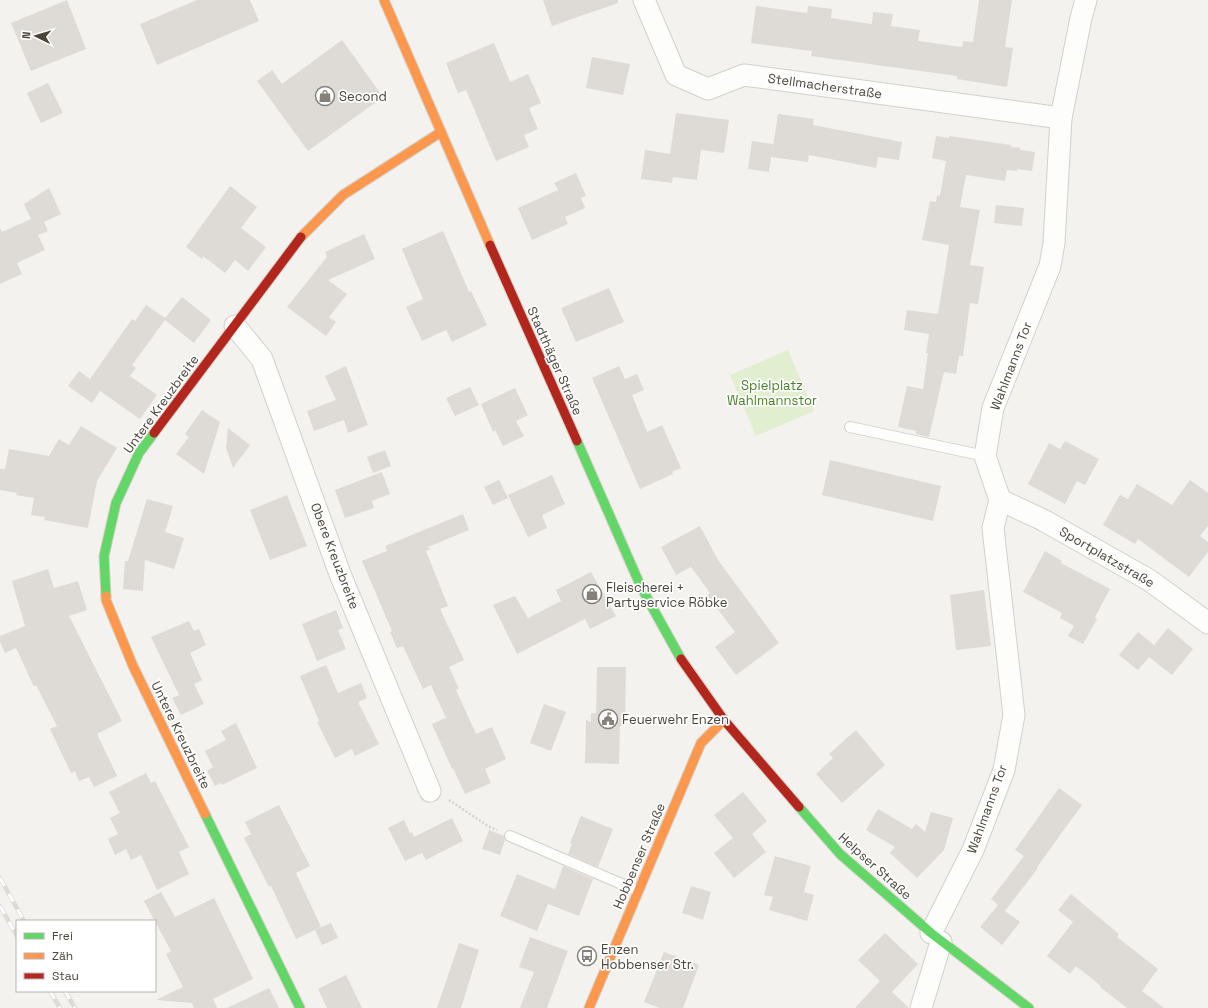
<svg xmlns="http://www.w3.org/2000/svg" width="1208" height="1008" viewBox="0 0 1208 1008" font-family="'Space Grotesk',sans-serif">
<style>
.green{fill:#e1eecf}
.building{fill:#dedbd6}
.lines{fill:none;stroke-linecap:round;stroke-linejoin:round}
.lane-casing{stroke:#d2d0cb;stroke-width:12}
.street-casing{stroke:#d2d0cb;stroke-width:23}
.fast-casing{stroke:#d3cfc5;stroke-width:11}
.slow-casing{stroke:#d3cfc5;stroke-width:11}
.jam-casing{stroke:#d3cfc5;stroke-width:11}
.path{stroke:#d3d2cc;stroke-width:2.5;stroke-dasharray:2 2;stroke-linecap:butt}
.lane{stroke:#fdfdfc;stroke-width:10}
.street{stroke:#fdfdfc;stroke-width:21}
.fast{stroke:#63d668;stroke-width:9}
.slow{stroke:#ff974d;stroke-width:9}
.jam{stroke:#b3261e;stroke-width:9}
.rail-casing{stroke:#dbdbda;stroke-width:4.5}
.rail{stroke:#fff;stroke-width:3;stroke-dasharray:9;stroke-linecap:butt}
.labels{text-anchor:middle;dominant-baseline:central;stroke-width:3.5;stroke-linejoin:round;paint-order:stroke}
.street-label{font-size:13px;fill:#4b4439;stroke:#fff}
.poi-label{font-size:13px;fill:#4b4439;stroke:#fff;text-anchor:start}
.park-label{font-size:13px;fill:#4a7f2a;stroke:#fff}
</style>
<rect width="100%" height="100%" fill="#f4f2ee"/>
<path class="green" d="M788,350L814,411L756,436L730,375Z"/>
<g class="building">
<path d="M67,0L86,49L31,71L11,23Z"/>
<path d="M197,0H250L259,21L157,65L140,24Z"/>
<path d="M543,0H618V3L552,26Z"/>
<path d="M979,0H1012L1005,47L1013,48L1007,87L957,79V76L811,56L812,51L751,43L756,6L807,13L808,6L832,9L831,18L872,24L873,12L893,14L891,26L920,30L918,41L962,47L963,41L973,42Z"/>
<path d="M342,40L383,97L308,151L257,81L272,70L282,84Z"/>
<path d="M494,43L510,82L528,74L541,103L529,108L538,129L524,135L529,147L496,161L466,90L458,93L446,63Z"/>
<path d="M592,57L630,64L623,95L586,88Z"/>
<path d="M48,83L63,113L41,123L27,93Z"/>
<path d="M676,113L729,120L724,153L701,150L697,180L673,177L672,183L641,179L645,150L670,154Z"/>
<path d="M778,114L814,119L813,125L902,142L899,160L878,157L876,168L809,155L808,162L771,157L769,172L748,169L752,141L773,144L772,153Z"/>
<path d="M936,136L949,138V136L1011,145V147L1020,148V150L1035,152L1032,171L1017,169V171L1007,170L1005,181L966,175L960,207L980,210L970,265L984,267L978,304L970,303L963,356H959L956,374L944,372L929,437L916,434V431L898,427L907,386L923,389L928,353H926L929,334L904,330L907,310L938,314L949,245L922,240L930,201L936,202L937,195L940,196L946,161L932,158Z"/>
<path d="M576,173L586,196L581,198L585,208L565,217L568,224L532,240L518,208L558,190L554,183Z"/>
<path d="M230,186L257,207L241,228L266,247L248,271L235,260L225,273L203,256L202,259L186,247Z"/>
<path d="M49,188L61,214L44,222L48,231L38,235L45,250L17,263L22,274L0,284V228L2,232L31,219L24,204Z"/>
<path d="M996,205L1024,208L1022,226L994,223Z"/>
<path d="M443,231L469,292L471,291L487,325L452,342L446,330L422,341L406,307L423,299L402,249Z"/>
<path d="M364,234L375,259L328,280L347,294L329,317L336,322L326,336L287,307L327,257L325,252Z"/>
<path d="M609,288L624,322L576,342L561,308Z"/>
<path d="M182,297L211,320L194,343L165,320L132,365L136,368L130,376L157,395L140,419L100,391L92,403L68,386L79,371L90,379L132,319L135,321L146,305L165,318Z"/>
<path d="M346,366L368,425L348,433L344,420L314,431L307,411L336,400L325,376Z"/>
<path d="M619,366L625,379L637,374L644,390L632,395L647,432L662,425L681,468L672,472L673,474L640,489L592,378Z"/>
<path d="M470,387L479,405L455,416L446,398Z"/>
<path d="M515,388L528,415L516,421L524,436L503,446L495,430L493,432L481,404Z"/>
<path d="M202,410L220,422L204,474L176,454L189,437L185,434Z"/>
<path d="M81,426L117,448L97,481L88,528L44,520L45,517L31,515L34,498L16,495L17,493L0,490V469H5L9,449L49,456L59,439L69,445Z"/>
<path d="M228,428L250,445L233,468L226,448Z"/>
<path d="M1065,441L1099,459L1085,485L1077,481L1065,504L1028,484L1049,443L1060,449Z"/>
<path d="M385,450L391,466L373,473L367,457Z"/>
<path d="M830,460L941,486L933,521L822,495Z"/>
<path d="M382,472L390,494L372,501L374,508L345,518L335,490Z"/>
<path d="M552,475L565,504L542,515L547,528L528,537L508,495Z"/>
<path d="M499,480L508,498L493,505L484,487Z"/>
<path d="M1190,480L1208,493V526L1200,536L1208,542V552L1189,577L1138,539L1135,544L1103,525L1120,495L1128,499L1137,484L1172,505Z"/>
<path d="M287,495L307,546L270,560L250,510Z"/>
<path d="M147,499L173,506L165,532L184,538L174,569L145,560L143,591L123,589L125,561H128Z"/>
<path d="M463,514L469,530L428,547L430,549L426,551L448,606L440,609L464,660L449,667L459,689L456,690L476,734L492,727L506,759L485,769L491,783L465,794L453,768L452,769L432,724L446,718L431,685L423,689L403,646L397,648L390,632L392,631L362,561L387,551L385,546Z"/>
<path d="M700,526L718,560L779,643L736,675L715,647L735,632L707,595L710,593L691,567L676,575L661,547Z"/>
<path d="M1045,551L1062,561L1061,563L1110,589L1095,617L1097,619L1083,644L1068,636L1074,626L1060,618L1062,613L1023,592Z"/>
<path d="M48,569L54,588L78,581L87,610L69,616L122,721L97,734L117,776L94,787L89,777L79,781L75,771L71,773L50,729L57,726L36,685L34,687L16,648L5,653L0,642V636L25,626L12,581Z"/>
<path d="M591,572L616,616L590,629L585,619L517,654L493,605L515,596L528,618L561,601L556,590Z"/>
<path d="M984,590L991,646L956,650L950,595Z"/>
<path d="M336,610L343,628L338,630L346,649L317,661L302,624Z"/>
<path d="M189,621L194,631L199,629L206,645L190,653L202,680L194,684L204,704L181,715L172,698L179,695L151,637Z"/>
<path d="M1168,628L1193,649L1172,675L1149,657L1138,670L1119,655L1138,632L1154,645Z"/>
<path d="M326,665L338,693L361,683L367,698L358,702L379,744L355,756L352,749L335,758L317,722L319,721L300,676Z"/>
<path d="M597,667H626L625,726H620L619,764L585,763L586,720L591,722V713H596Z"/>
<path d="M544,704L566,712L551,751L530,743Z"/>
<path d="M236,723L257,768L222,785L221,783L215,786L207,771L213,767L205,751L226,740L221,731Z"/>
<path d="M856,730L885,765L842,803L816,774L833,758L829,754Z"/>
<path d="M146,773L151,783L155,781L189,847L179,852L189,874L157,890L141,855L131,860L126,849L115,855L108,839L118,834L110,818L120,813L109,792Z"/>
<path d="M1059,788L1082,805L1037,867L1038,868L1005,911L1020,922L1002,945L980,927L998,905L991,899L1024,856L1015,850Z"/>
<path d="M743,792L767,821L752,834L766,852L734,878L714,853L733,838L714,815Z"/>
<path d="M279,805L310,866L296,873L321,927L296,939L271,886L269,887L244,838L251,834L245,822Z"/>
<path d="M878,809L912,829L916,824L925,832L931,812L953,818L944,850L917,878L890,853L895,847L866,830Z"/>
<path d="M581,816L613,829L598,867L568,854L572,844L570,843Z"/>
<path d="M452,818L463,841L426,860L422,853L405,861L388,828L404,820L410,833L412,832L414,837Z"/>
<path d="M489,830L504,836L505,840L500,855L482,849Z"/>
<path d="M775,856L811,866L804,892L814,895L807,921L769,910L773,897L764,895Z"/>
<path d="M563,866L593,879L579,916L548,904L537,931L500,916L517,874L555,889Z"/>
<path d="M691,886L711,892L703,920L682,913Z"/>
<path d="M161,892L175,917L214,898L253,979L213,999L217,1008H194L192,1003L156,1000L183,987L166,954L171,951L144,901Z"/>
<path d="M1071,894L1119,934L1117,937L1158,969L1142,991L1164,1008H1127L1100,987L1101,986L1076,966L1070,974L1047,956L1073,922L1058,910Z"/>
<path d="M331,923L338,938L322,945L315,930Z"/>
<path d="M885,933L918,964L892,992L909,1008H855L880,981L858,960Z"/>
<path d="M530,937L568,951L547,1008H520L534,972L519,967Z"/>
<path d="M459,943L479,950L461,1008H437Z"/>
<path d="M664,952L699,965L683,1008H660L644,1002Z"/>
<path d="M346,975L362,1008H327L318,989Z"/>
<path d="M269,988L279,1008H227Z"/>
</g>
<g class="lines">
<g class="lane-casing">
<g id="lane">
<path d="M850,427L985,456"/>
<path d="M510,836L638,891"/>
</g>
</g>
<g class="street-casing">
<g id="street">
<path d="M644,0L676,75L708,89L744,75L1061,118"/>
<path d="M235,326L262,359L340,574L430,791"/>
<path d="M1000,500L1043,520L1149,580L1208,623"/>
<path d="M931,933L973,850L1004,770L1014,715L993,528L1000,500L985,456L993,408L1050,266L1054,243L1061,118L1081,18L1086,0"/>
<path d="M921,1008L941,942"/>
</g>
</g>
<g class="fast-casing">
<g id="fast">
<path d="M577,441L641,587L681,659"/>
<path d="M106,596L104,556L116,503L139,453L154,433"/>
<path d="M799,807L840,854L931,933L1029,1008"/>
<path d="M205,814L300,1008"/>
</g>
</g>
<g class="slow-casing">
<g id="slow">
<path d="M384,0L490,245"/>
<path d="M301,237L343,195L441,132"/>
<path d="M106,596V600L133,666L205,814"/>
<path d="M589,1008L701,743L724,720"/>
</g>
</g>
<g class="jam-casing">
<g id="jam">
<path d="M490,245L577,441"/>
<path d="M154,433L301,237"/>
<path d="M681,659L724,720L799,807"/>
</g>
</g>
<path class="path" d="M449,800L488,826L497,830"/>
<use href="#lane" class="lane"/>
<use href="#street" class="street"/>
<use href="#fast" class="fast"/>
<use href="#slow" class="slow"/>
<use href="#jam" class="jam"/>
<g class="rail-casing">
<g id="rail">
<path d="M0,878L24,921"/>
<path d="M0,906L17,936"/>
<path d="M50,991L60,1008"/>
<path d="M65,991L75,1008"/>
</g>
</g>
<use href="#rail" class="rail"/>
</g>
<defs>
<g id="shop-ring" transform="scale(1)"><circle r="9.5" fill="#fff" stroke="#868178" stroke-width="1.5"/><path d="M-5-2.5h2.3a2.7 3.5 0 0 1 5.4 0H5L5.5 6h-11ZM-1.5-2.5h3a1.5 2.3 0 0 0-3 0Z" fill="#868178"/></g>
<g id="civic-ring" transform="scale(1)"><circle r="9.5" fill="#fff" stroke="#868178" stroke-width="1.5"/><path d="M-.6-6.5H3V-4.5H.6V-3L4-1V1h2V6H-6V1h2V-1L-.6-3ZM-1.2 2.5V6h2.4V2.5Z" fill="#868178"/></g>
<g id="bus-ring" transform="scale(1)"><circle r="9.5" fill="#fff" stroke="#868178" stroke-width="1.5"/><path d="M-5-6H5V4H4V6H2V4H-2V6H-4V4H-5ZM-3.5-4V0h7V-4ZM-3.5 1.2v1.5H-2V1.2ZM2 1.2v1.5H3.5V1.2Z" fill="#868178"/></g>
</defs>
<g fill-rule="evenodd">
<use href="#shop-ring" x="325" y="96"/>
<use href="#shop-ring" x="592" y="594"/>
<use href="#civic-ring" x="608" y="719"/>
<use href="#bus-ring" x="587" y="956"/>
</g>
<g class="labels">
<g class="street-label">
<text transform="translate(825 86) rotate(8)">Stellmacherstraße</text>
<text transform="translate(555 361) rotate(66)">Stadthäger Straße</text>
<text transform="translate(1011 366) rotate(-69)">Wahlmanns Tor</text>
<text transform="translate(161 404) rotate(-54)">Untere Kreuzbreite</text>
<text transform="translate(335 556) rotate(69)">Obere Kreuzbreite</text>
<text transform="translate(1107 557) rotate(30)">Sportplatzstraße</text>
<text transform="translate(181 735) rotate(64)">Untere Kreuzbreite</text>
<text transform="translate(987 809) rotate(-70)">Wahlmanns Tor</text>
<text transform="translate(639 856) rotate(-67)">Hobbenser Straße</text>
<text transform="translate(875 866) rotate(42)">Helpser Straße</text>
</g>
<g class="poi-label">
<text x="339" y="96">Second</text>
<text x="606" y="587">Fleischerei +<tspan x="606" dy="15">Partyservice Röbke</tspan></text>
<text x="622" y="719">Feuerwehr Enzen</text>
<text x="601" y="949">Enzen<tspan x="601" dy="15">Hobbenser Str.</tspan></text>
</g>
<g class="park-label">
<text x="772" y="385">Spielplatz<tspan x="772" dy="15">Wahlmannstor</tspan></text>
</g>
</g>
<rect x="16" y="920" width="140" height="72" fill="#ffffff" stroke="#b7b4b0"/>
<rect x="24" y="933" width="20" height="6" fill="#63d668" stroke="#b7b4b0"/>
<text x="52" y="940" font-size="12" fill="#4b4439">Frei</text>
<rect x="24" y="953" width="20" height="6" fill="#ff974d" stroke="#b7b4b0"/>
<text x="52" y="960" font-size="12" fill="#4b4439">Zäh</text>
<rect x="24" y="973" width="20" height="6" fill="#b3261e" stroke="#b7b4b0"/>
<text x="52" y="980" font-size="12" fill="#4b4439">Stau</text>
<g transform="translate(36 36) rotate(275)" stroke="#ffffff" stroke-width="3" paint-order="stroke">
<path d="M0-3L7 15L0 10L-7 15Z" fill="#4b4439"/>
<text y="-6" font-size="11" font-weight="bold" text-anchor="middle" fill="#4b4439">N</text>
</g>
</svg>
